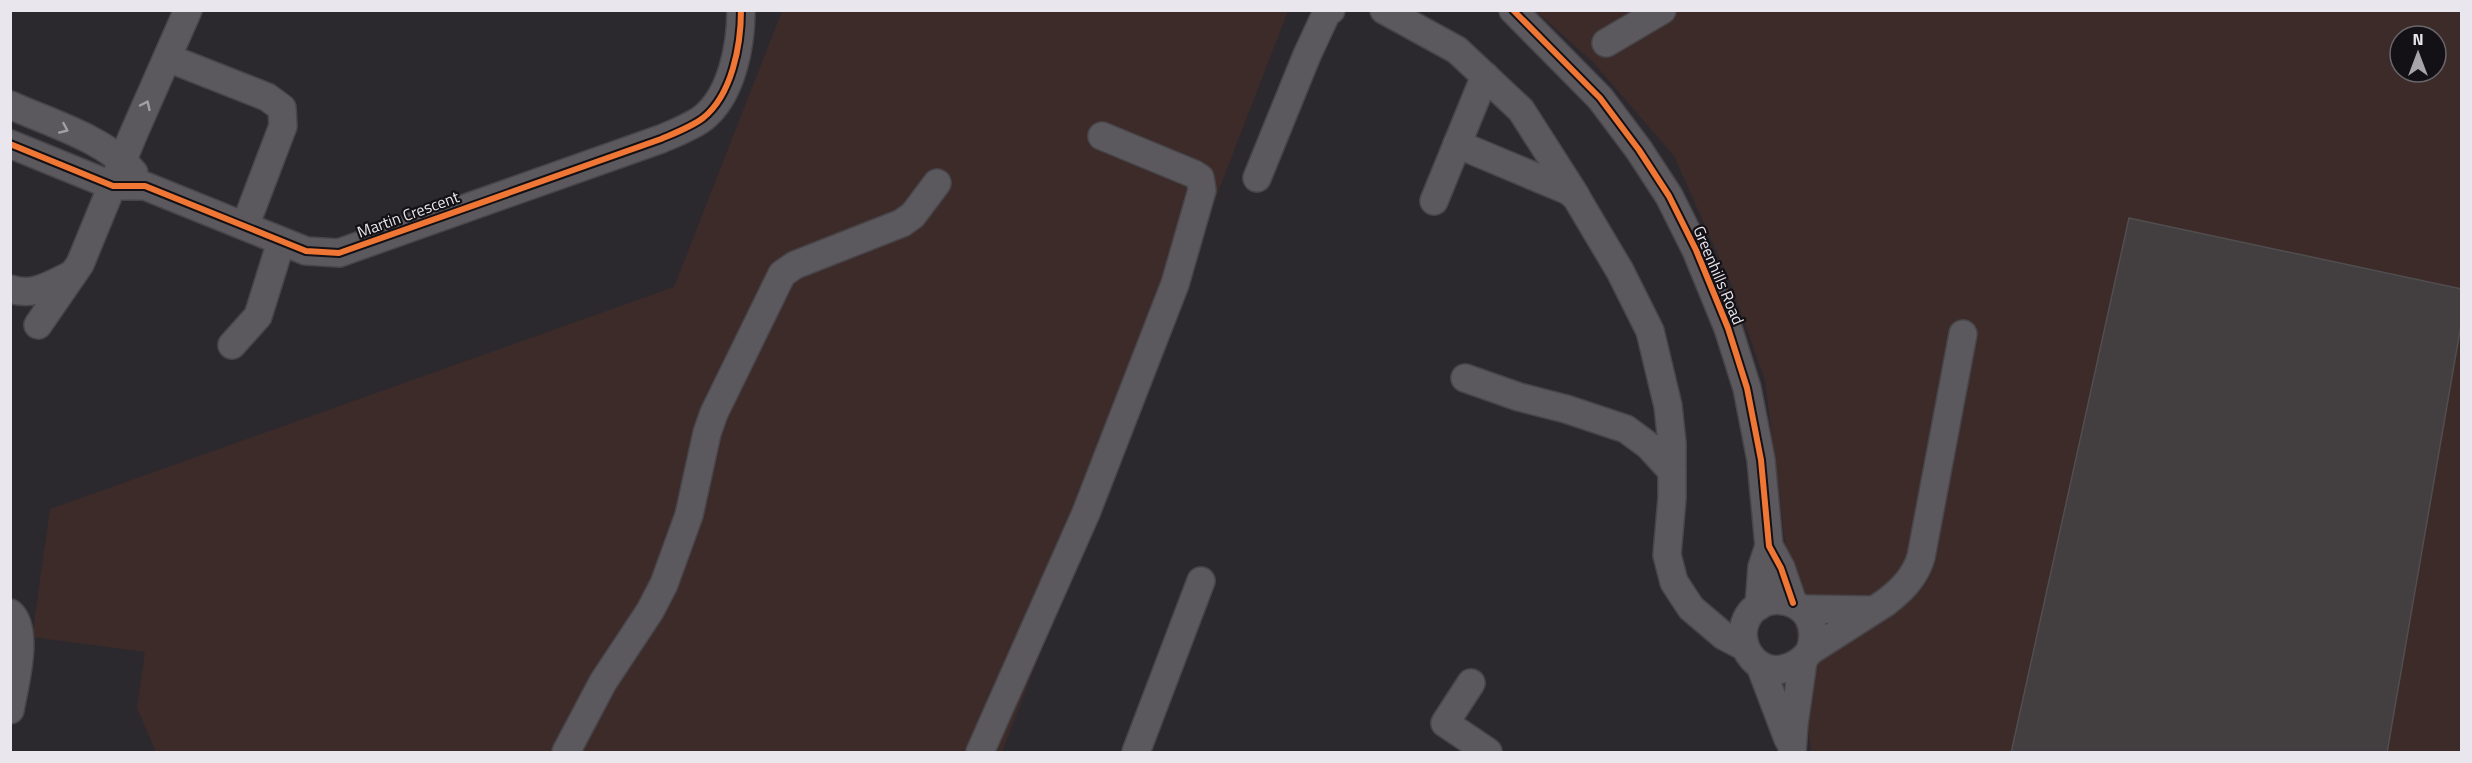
<svg xmlns="http://www.w3.org/2000/svg" width="2472" height="763" viewBox="0 0 2472 763" font-family="'Titillium Web',sans-serif">
<style>
.industrial{fill:#3c2b29;fill-rule:evenodd}
.building{fill:#433f40;stroke:#514e4f;stroke-width:1.5}
.lines{fill:none;stroke-linecap:round;stroke-linejoin:round}
.minor-casing{stroke:#474549;stroke-width:30}
.minor{stroke:#5c595e;stroke-width:27}
.cycleway-casing{stroke:#131115;stroke-width:10}
.cycleway{stroke:#f07635;stroke-width:6}
.oneway{stroke:#a2a0a6}
.labels{text-anchor:middle;dominant-baseline:central;stroke-width:4.5;stroke-linejoin:round;paint-order:stroke}
.street-label{font-size:16px;fill:#e9e6ed;stroke:#131115}
</style>
<rect width="100%" height="100%" fill="#2c292e"/>
<g class="industrial">
<path d="M782,11H1288L1002,752H156L137,708L145,652L32,637L50,509L674,287Z"/>
<path d="M1536,11H2461V752H1811L1765,381L1731,284L1674,156L1593,62ZM2400,36H2436V72H2400Z"/>
</g>
<path class="building" d="M2129,218L2462,289V319L2387,753H2011Z"/>
<g class="lines">
<g class="minor-casing">
<g id="minor">
<path d="M1384,10L1457,50L1521,110L1576,196"/>
<path d="M1513,10L1600,98L1639,150L1669,196L1696,250L1728,328L1747,388L1761,460L1769,546L1781,568L1793,603"/>
<path d="M1606,43L1662,10"/>
<path d="M168,58L267,97L282,108L283,126L245,226"/>
<path d="M10,105C50,123 106,139 134,173"/>
<path d="M10,144L113,186H145L306,251L339,253L661,139C675,133 691,127 703,118C732,95 741,45 741,10"/>
<path d="M1457,144L1569,191L1576,197L1620,271L1650,331L1668,406L1672,443V498L1667,555L1674,582L1691,608L1724,636L1745,647"/>
<path d="M1257,178L1307,55L1327,12L1331,10"/>
<path d="M1434,201L1485,76"/>
<path d="M10,289C34,297 52,284 73,274"/>
<path d="M38,325L80,264L133,135L188,10"/>
<path d="M232,345L258,316L281,242"/>
<path d="M1465,378L1519,397L1566,409L1626,429L1649,446L1672,471"/>
<path d="M1759,606L1762,567L1769,546"/>
<path d="M1803,609L1871,610"/>
<path d="M10,613C30,630 14,687 10,710"/>
<path d="M1810,651C1829,595 1749,581 1743,632C1743,641 1746,651 1752,658C1769,678 1796,670 1810,651L1885,603C1902,590 1915,577 1921,557L1963,334"/>
<path d="M1760,665L1788,739"/>
<path d="M1471,683L1445,723L1488,752"/>
<path d="M566,752L603,682L650,611L664,584L689,515L707,433L714,413L782,274L795,265L902,223L913,215L937,183"/>
<path d="M980,752L1086,513L1175,284L1202,190L1200,178L1194,174L1102,136"/>
<path d="M1136,752L1201,581"/>
<path d="M1792,752L1794,724L1803,661"/>
</g>
</g>
<use href="#minor" class="minor"/>
<g class="cycleway-casing">
<g id="cycleway">
<path d="M1513,10L1600,98L1639,150L1669,196L1696,250L1728,328L1747,388L1761,460L1769,546L1781,568L1793,603"/>
<path d="M10,144L113,186H145L306,251L339,253L661,139C675,133 691,127 703,118C732,95 741,45 741,10"/>
</g>
</g>
<use href="#cycleway" class="cycleway"/>
</g>
<defs><path id="oneway-chevron" d="M-2-3.5L2.5 0L-2 3.5" fill="none" stroke-width="1.6" stroke-linecap="round" stroke-linejoin="round" transform="scale(1.5)"/></defs>
<g class="oneway">
<use href="#oneway-chevron" transform="translate(146 105) rotate(-65)"/>
<use href="#oneway-chevron" transform="translate(64 129) rotate(24)"/>
</g>
<g class="labels">
<g class="street-label">
<text transform="translate(408 214) rotate(-20)">Martin Crescent</text>
<text transform="translate(1719 275) rotate(67)">Greenhills Road</text>
</g>
</g>
<rect width="2472" height="763" fill="none" stroke="#e9e6ed" stroke-width="24"/>
<g transform="translate(2418 54)"><circle r="28" fill="#131115" stroke="#69666b" stroke-width="1.5"/>
<path d="M0-4.5L10 22L0 15L-10 22Z" fill="#a7a4aa"/>
<text y="-9" font-size="16" font-weight="bold" text-anchor="middle" fill="#e9e6ed">N</text>
</g>
</svg>
